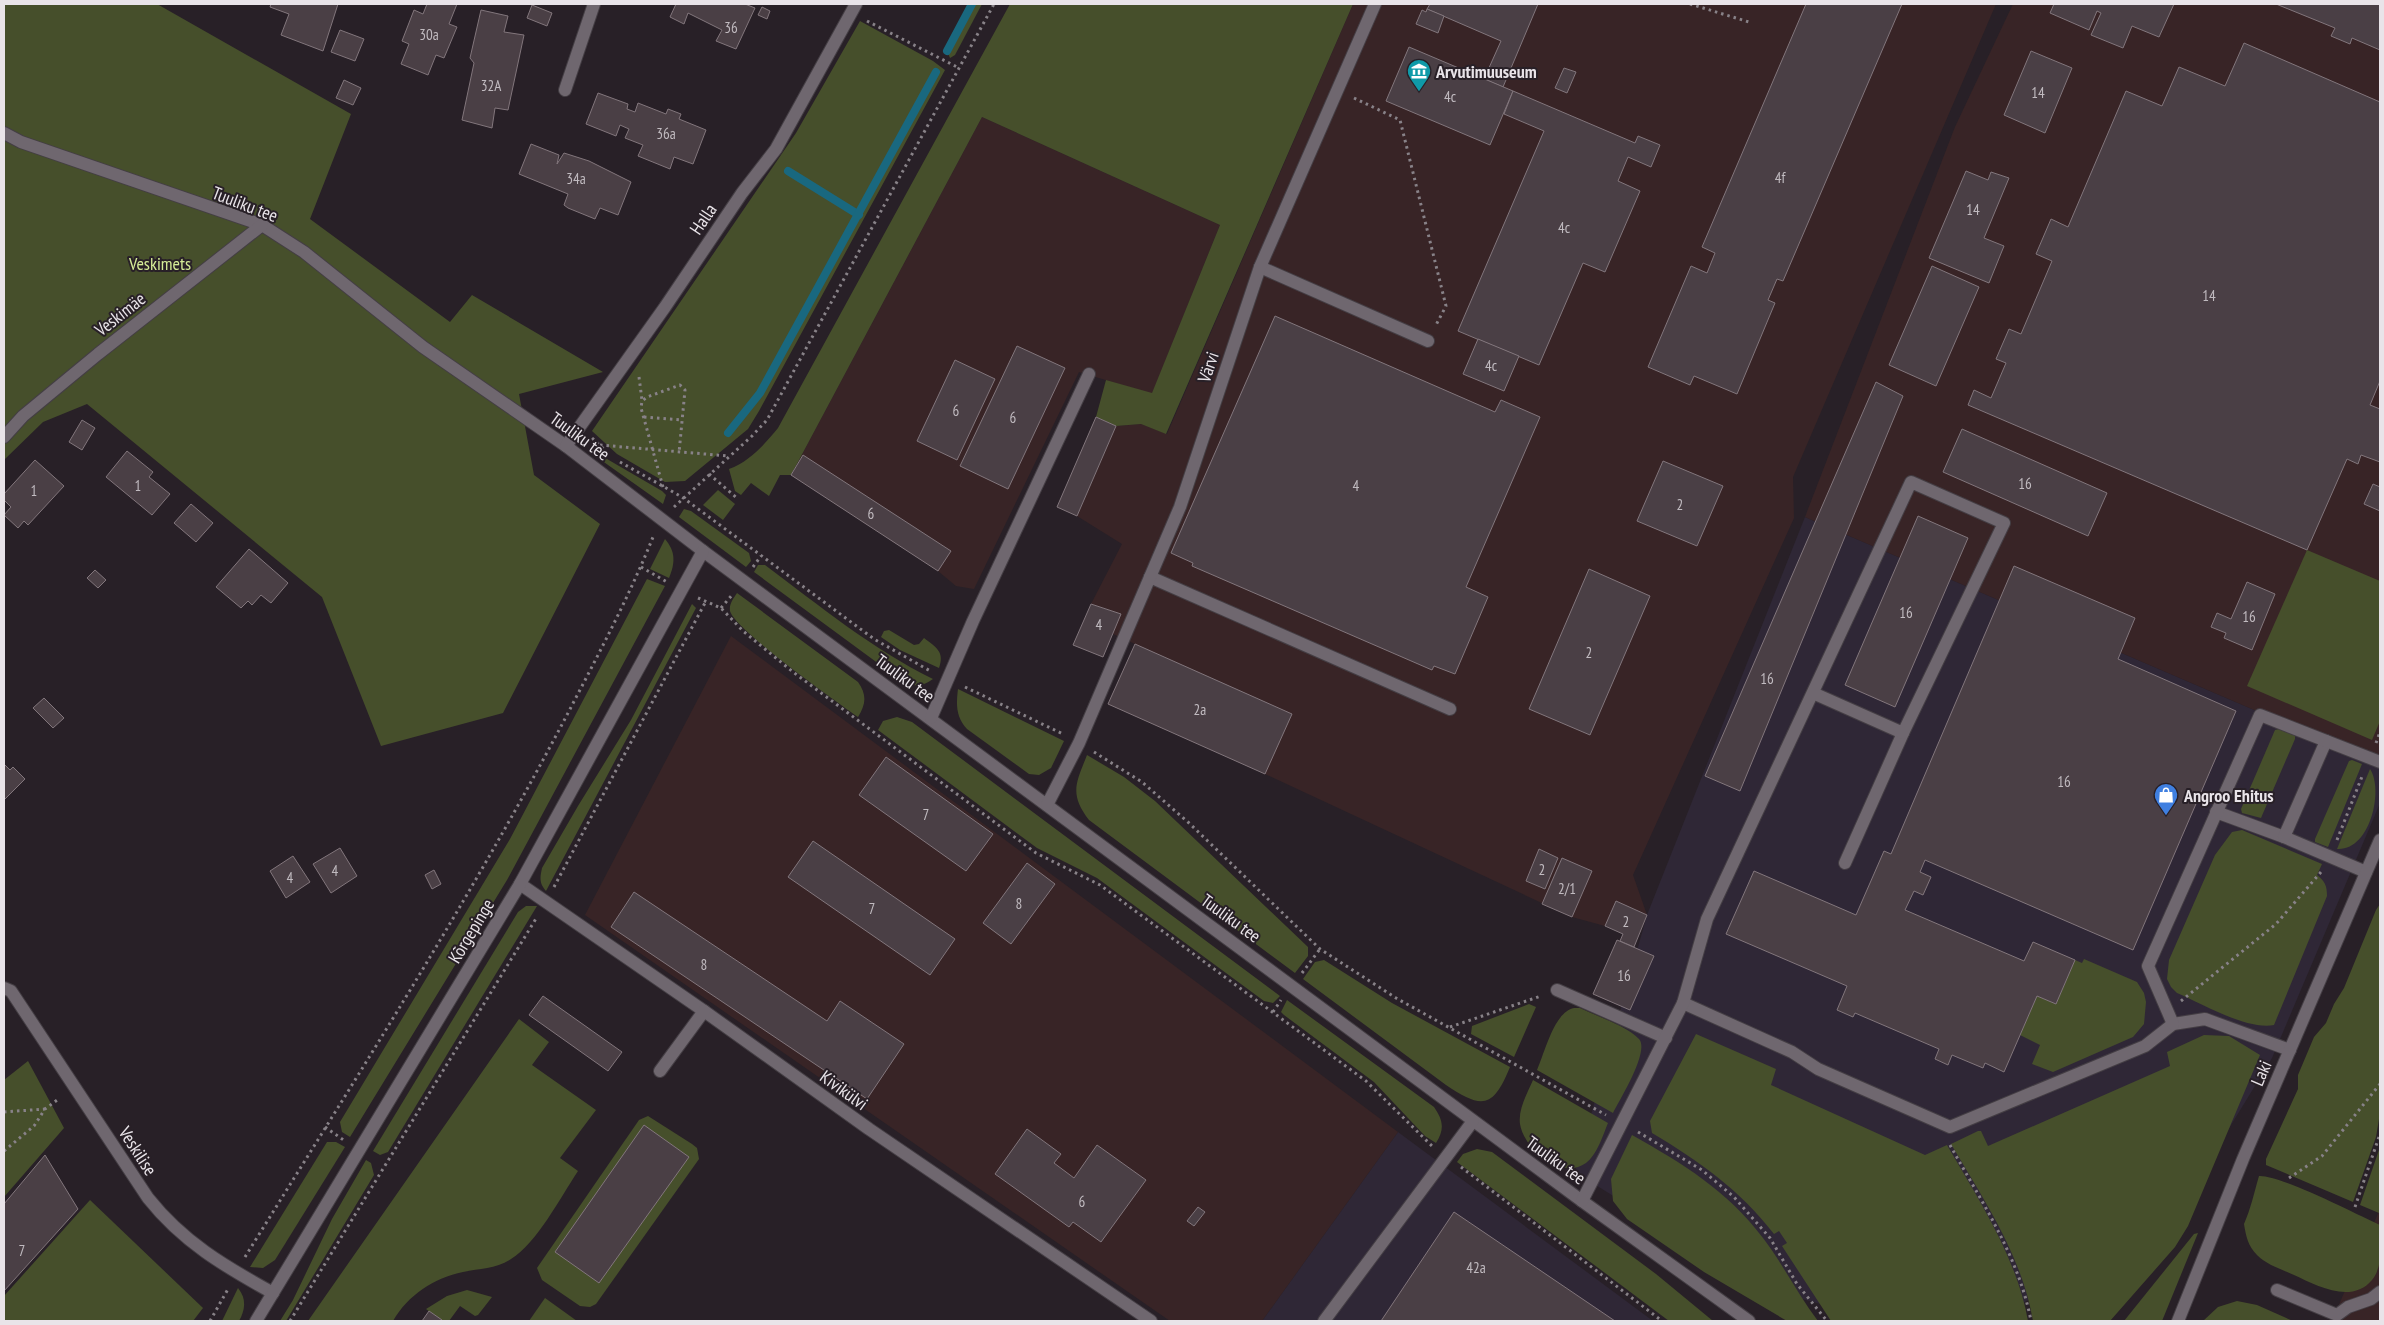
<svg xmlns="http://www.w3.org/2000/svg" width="2384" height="1325" viewBox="0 0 2384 1325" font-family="'PT Sans Narrow',sans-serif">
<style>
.commercial{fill:#2f2736}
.industrial{fill:#382426}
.green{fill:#464f2b}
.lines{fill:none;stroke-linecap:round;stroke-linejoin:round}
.stream{stroke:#19687f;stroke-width:8}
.building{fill:#4a3f45;stroke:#82767c}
.minor-casing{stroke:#443e44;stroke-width:14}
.path{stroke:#888288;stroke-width:3;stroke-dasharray:2.5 4;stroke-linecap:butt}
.minor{stroke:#6f676f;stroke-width:12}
.labels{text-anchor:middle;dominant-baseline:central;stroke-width:4;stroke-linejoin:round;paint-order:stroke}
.number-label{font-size:15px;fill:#c1bbc0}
.poi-label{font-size:18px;font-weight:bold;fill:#e9e4e9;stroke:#282027;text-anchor:start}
.street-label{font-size:18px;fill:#e9e4e9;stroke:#282027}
.park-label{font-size:18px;fill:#d5ec97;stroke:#282027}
</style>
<rect width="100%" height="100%" fill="#282027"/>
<g class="commercial">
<path d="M1805,517L2380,764V803L2272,1058L2209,1161L2114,1254L2019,1305L1863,1315L1779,1293L1719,1262L1575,1172L1647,915Z"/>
<path d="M1398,1132L1653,1321H1262Z"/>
</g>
<g class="industrial">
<path d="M1353,4H1996L1793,477L1794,518L1633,875L1647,915L1616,901L1605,926L1572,917L1265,774L1108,704L1135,644L1113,634L1120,614L1091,604L1122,544L1077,516L1116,426L1141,424L1167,434Z"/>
<path d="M2013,4H2380V764L1805,517L1955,127Z"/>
<path d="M982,117L1220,225L1152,394L1079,372L974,589L956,586L938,571L791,475Z"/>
<path d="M731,636L1398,1132L1262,1321H1170L585,915Z"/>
<path d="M2380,1209V1321H2332Z"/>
</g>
<g class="green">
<path d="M4,4H157L351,114L310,219L450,322L472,295L603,372L519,394L534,475L600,524L503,713L381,746L322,597L87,404L43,422L4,460Z"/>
<path d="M972,4H982L955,55L950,58L947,51Z"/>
<path d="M1010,4H1353L1166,434L1141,424L1116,426L1096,417L1106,380L1152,393L1220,225L982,117L791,475H780L769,496L751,483L741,495L735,491L729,469C750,461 764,445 778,428Z"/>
<path d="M860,21L933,61L945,70L759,411L748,429L685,481L665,482L617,454L592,431L796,133Z"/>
<path d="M591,443L607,459L662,491L666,495L663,504L601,460L596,455Z"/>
<path d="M718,490L735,504L723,520L703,505Z"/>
<path d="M684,509L691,511L749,553L751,561L746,567L679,517Z"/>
<path d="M665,539C676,552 675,563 669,578L650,569Z"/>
<path d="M2307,550L2380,581V721L2372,740L2247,686Z"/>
<path d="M758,565H765C820,606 872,649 933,679C921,688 911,687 898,678L754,572Z"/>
<path d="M647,579L665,586L507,880L350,1137L342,1132L340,1122L510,839Z"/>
<path d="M737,593L858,682C867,695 866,704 858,717C837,702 735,630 730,611C729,604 733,599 737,593Z"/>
<path d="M692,604L696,608L546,891C539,883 540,878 542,868L578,806L631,720Z"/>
<path d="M889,630L914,645L919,644L924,638C936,647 945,652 939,668L900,650L881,637L884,631Z"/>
<path d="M958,689L1064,741L1051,768L1039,775L1029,774L967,729C956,717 956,705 958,689Z"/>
<path d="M897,717L912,722L1280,996L1273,1003L1264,1001L1097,878L1037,848L878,730L883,721Z"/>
<path d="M2279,729L2295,735V739L2261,818L2242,813L2241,809L2275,730Z"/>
<path d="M1087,755L1124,777L1155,801L1308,947V956L1295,973L1089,820C1069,794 1076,783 1087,755Z"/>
<path d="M2352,760L2362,764L2328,847L2315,842V839L2349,761Z"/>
<path d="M2370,769C2384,790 2370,851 2337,849Z"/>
<path d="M2242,830L2322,864L2317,875C2325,881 2327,886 2327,896L2274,1025C2246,1030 2203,1004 2177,993L2171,987L2167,979L2169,960L2215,855L2232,832Z"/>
<path d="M2380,904V1113L2376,1137L2353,1202L2266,1165V1159L2298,1089V1075L2314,1037L2326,1023L2334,1004L2344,988L2376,910Z"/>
<path d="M526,906H537L388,1152L380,1155L373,1151L518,912Z"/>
<path d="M2084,959L2137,982L2144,993L2146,1002L2144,1024L2133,1037L2053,1072L2032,1064L2040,1045L2020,1035L2037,996L2056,1004L2075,960L2082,963Z"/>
<path d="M1324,960L1392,1003L1510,1067C1493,1109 1482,1109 1446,1085L1303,979L1315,962Z"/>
<path d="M1287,1000L1434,1107C1443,1120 1445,1129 1436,1143L1425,1136L1374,1082L1284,1015L1281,1012Z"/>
<path d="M1529,1004L1536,1007L1514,1057L1471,1034L1472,1026Z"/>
<path d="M1574,1008H1580C1596,1016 1627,1026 1639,1039C1650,1051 1620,1099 1613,1113L1537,1070C1545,1052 1554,1012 1574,1008Z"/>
<path d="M519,1019L549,1042L532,1065L596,1110L560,1158L578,1171C560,1198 537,1243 511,1259C496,1269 480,1268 463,1272C434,1278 408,1295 393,1321H308Z"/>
<path d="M1696,1034L1776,1069L1771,1085L1925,1155L1947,1145C1979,1200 2017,1258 2028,1321H1831L1782,1246L1787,1243L1779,1231L1774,1234C1740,1190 1699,1161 1652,1133L1650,1121Z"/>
<path d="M2204,1035L2229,1036L2260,1055L2188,1226L2175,1247L2110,1321H2033C2022,1256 1984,1200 1951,1144L1978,1131H1981L1988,1146L2170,1066L2167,1052Z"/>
<path d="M28,1061L64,1128L4,1197V1080Z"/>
<path d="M1533,1080L1608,1123C1603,1135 1597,1155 1586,1163C1561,1181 1524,1149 1520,1124C1518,1109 1527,1094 1533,1080Z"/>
<path d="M648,1116L692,1144L697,1148L699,1159L596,1304L590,1307L580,1306L542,1280L537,1268L639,1120Z"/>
<path d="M1632,1135C1682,1163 1728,1191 1763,1238C1783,1264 1798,1295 1818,1321H1787L1704,1272L1627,1219L1613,1201L1611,1179Z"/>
<path d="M327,1142H336L345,1147L275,1260L263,1268L250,1267Z"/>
<path d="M2380,1147V1209L2379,1213L2360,1205Z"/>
<path d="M1477,1149L1492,1152L1656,1274L1713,1321H1669L1457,1162L1463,1154Z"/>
<path d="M366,1160L371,1163L374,1175L286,1321H280L293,1300L332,1219Z"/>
<path d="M2259,1176C2281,1175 2356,1214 2380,1225C2380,1243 2384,1265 2372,1280C2351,1305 2316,1285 2294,1275C2281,1269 2267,1265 2257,1255C2248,1246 2246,1236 2244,1224C2251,1208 2254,1193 2259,1176Z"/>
<path d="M90,1200L203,1308L193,1321H4V1296Z"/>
<path d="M2198,1233L2162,1321H2124L2194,1234Z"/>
<path d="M238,1288C247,1299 245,1310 239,1321H222Z"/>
<path d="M467,1290L492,1297L478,1315L475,1316L460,1306L449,1321H440L441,1320L426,1309L447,1296Z"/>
<path d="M545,1298L577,1321H529Z"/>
<path d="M2237,1301L2257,1305L2293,1321H2203L2218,1307Z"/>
</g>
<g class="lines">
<g class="stream">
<path d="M947,51L972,4"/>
<path d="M788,171L859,215"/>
<path d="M728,433L760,393L936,72"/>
</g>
</g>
<g class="building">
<path d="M271,4H338L323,51L281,35L289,14L270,7Z"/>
<path d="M427,4H457L449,24L457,27L444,58L436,55L428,75L401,64L409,44L402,41L414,10L423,14Z"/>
<path d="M676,4H745L755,8L736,49L716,41L722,30L688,13L684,24L670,17Z"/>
<path d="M1430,4H1538L1503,87L1484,79L1501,41L1427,9Z"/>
<path d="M1806,4H1902L1783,281L1777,279L1768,300L1775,303L1737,394L1694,376L1690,385L1648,367L1691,266L1707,273L1715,253L1702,247Z"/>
<path d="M2054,4H2174L2159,37L2132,26L2123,48L2091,35L2101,13L2097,11L2089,30L2050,13Z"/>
<path d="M2276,4H2380V50L2352,38L2350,44L2331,36L2335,28Z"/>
<path d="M532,5L552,13L547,26L527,18Z"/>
<path d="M762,7L770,11L767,19L758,15Z"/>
<path d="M1427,9L1444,16L1438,33L1416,24L1422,10L1426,12Z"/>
<path d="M481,10L508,16L504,32L524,35L508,110L495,108L492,128L462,120L474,63L470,58Z"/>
<path d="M340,30L364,39L355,61L331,52Z"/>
<path d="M2244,43L2380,102V381L2370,405L2380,409V462L2361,455L2358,464L2347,459L2307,550L1968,405L1974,390L1991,398L2006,363L1996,359L2009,329L2021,334L2052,261L2036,254L2051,219L2068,227L2126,91L2162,106L2179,67L2225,86Z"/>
<path d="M1409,47L1513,91L1490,145L1386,101Z"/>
<path d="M2031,51L2072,68L2045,133L2004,115Z"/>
<path d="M1564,68L1576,72L1567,93L1555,88Z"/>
<path d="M344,80L361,88L353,105L336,98Z"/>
<path d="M1513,91L1635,143L1638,136L1660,145L1651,167L1628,157L1618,181L1640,191L1605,272L1583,263L1539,365L1458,331L1544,131L1504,114Z"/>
<path d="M598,93L628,104L627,109L635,112L638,103L666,114L668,109L681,114L679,119L706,130L693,164L674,157L670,169L638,156L643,145L625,138L629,129L620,125L616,136L586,124Z"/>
<path d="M531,144L559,155L557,164L564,153L589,161L631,182L618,215L600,208L595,219L568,208L564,205L568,194L519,174Z"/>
<path d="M1966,171L1988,180L1991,172L2009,178L1984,238L2004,246L1989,283L1929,258Z"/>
<path d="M1932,266L1979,287L1936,386L1889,365Z"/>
<path d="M1275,316L1495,412L1501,400L1540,417L1466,587L1488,597L1455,674L1434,666L1432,670L1192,566L1193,563L1171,553Z"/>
<path d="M1478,339L1519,356L1504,391L1463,374Z"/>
<path d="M1017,346L1065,368L1008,489L960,466Z"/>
<path d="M955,360L995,379L957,460L917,441Z"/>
<path d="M1876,382L1903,396L1740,791L1705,776Z"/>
<path d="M1096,417L1116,426L1077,516L1057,507Z"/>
<path d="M82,420L95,428L82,450L69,442Z"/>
<path d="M1962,429L2107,493L2088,536L1943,472Z"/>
<path d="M127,451L153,472L149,477L170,494L152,515L106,477Z"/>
<path d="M803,455L951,551L938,571L791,475Z"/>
<path d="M35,460L64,486L28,525L24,521L18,528L4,515L11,507L4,500V494Z"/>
<path d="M1663,461L1723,486L1697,546L1637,521Z"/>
<path d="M2373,484L2380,487V511L2364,504Z"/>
<path d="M191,504L213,523L196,542L174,523Z"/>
<path d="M1918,516L1968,538L1895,707L1845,685Z"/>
<path d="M249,549L288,583L271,603L261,595L252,605L248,601L241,608L216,587Z"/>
<path d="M2014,566L2135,618L2118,659L2236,711L2133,950L1925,860L1920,872L1931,877L1923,895L1914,891L1905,910L2024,961L2033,942L2075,960L2056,1004L2037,996L2004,1072L1985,1063L1983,1068L1952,1055L1948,1065L1935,1059L1939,1049L1855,1013L1853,1017L1837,1010L1847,986L1726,934L1754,871L1856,915L1884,851L1891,854Z"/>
<path d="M1589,569L1650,596L1590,735L1529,709Z"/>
<path d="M95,570L106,580L98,588L87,578Z"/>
<path d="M2247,582L2275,594L2252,650L2224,638L2226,633L2211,627L2217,613L2231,619Z"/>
<path d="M1091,604L1121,614L1103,657L1073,645Z"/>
<path d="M1135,644L1292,714L1265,774L1108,704Z"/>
<path d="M44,698L64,718L53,728L33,708Z"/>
<path d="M886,757L993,834L966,871L859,795Z"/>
<path d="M4,764L10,770L13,767L25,779L4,800Z"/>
<path d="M813,841L955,939L930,975L788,877Z"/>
<path d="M340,848L357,876L331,893L313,864Z"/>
<path d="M1539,849L1558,858L1545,889L1526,881Z"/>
<path d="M293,856L310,882L286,898L270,871Z"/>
<path d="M1562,858L1592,871L1572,917L1542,904Z"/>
<path d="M1027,863L1055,884L1011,944L983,923Z"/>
<path d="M434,870L441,884L432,889L425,875Z"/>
<path d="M634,892L827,1021L840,1001L904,1044L867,1099L611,927Z"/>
<path d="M1616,901L1647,915L1634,947L1620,941L1623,934L1605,926Z"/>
<path d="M1617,940L1654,956L1630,1010L1593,994Z"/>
<path d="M543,996L622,1052L608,1071L529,1015Z"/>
<path d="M644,1125L689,1157L599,1283L555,1252Z"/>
<path d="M1027,1129L1061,1154L1054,1163L1074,1178L1097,1145L1146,1180L1101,1242L1073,1222L1069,1227L995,1174Z"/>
<path d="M45,1155L78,1209L4,1291V1204Z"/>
<path d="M1198,1207L1205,1212L1194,1226L1187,1221Z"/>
<path d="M1454,1212L1615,1321H1381Z"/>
<path d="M429,1311L442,1320L440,1321H422Z"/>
</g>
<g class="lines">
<g class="minor-casing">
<g id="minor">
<path d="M565,90L594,4"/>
<path d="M4,133L21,142L262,225L304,252L423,347L566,446L703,551L1582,1201L1749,1321"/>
<path d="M1260,267L1428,341"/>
<path d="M4,437L23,416L98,354L262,225"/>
<path d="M566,446L665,307L742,193L776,149L856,4"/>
<path d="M1150,577L1450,709"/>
<path d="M931,718L973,621L1089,374"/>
<path d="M1047,805L1079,743L1180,507L1260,267L1375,4"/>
<path d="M2216,812L2284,837L2366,872"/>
<path d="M2284,837L2326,741"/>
<path d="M1845,863L1903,733"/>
<path d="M520,884L704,1011L869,1129L1151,1321"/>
<path d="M4,988L11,991L148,1198C183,1242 224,1266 273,1293"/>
<path d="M1557,990L1666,1038"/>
<path d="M1683,1003L1792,1052L1818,1069L1950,1127L2145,1046L2173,1024L2205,1019L2290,1050"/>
<path d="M2173,1024L2148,966L2260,715L2380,762"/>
<path d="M660,1071L704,1011"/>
<path d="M1582,1201L1683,1003L1707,919L1911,482L2004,523L1903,733L1813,693"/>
<path d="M2277,1290L2337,1315L2348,1307L2371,1299L2380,1292"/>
<path d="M256,1321L520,884L703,551"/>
<path d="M1324,1321L1473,1121"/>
<path d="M2178,1321L2243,1159L2380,840"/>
</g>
</g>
<g class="path">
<path d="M1690,4L1749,22"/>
<path d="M867,21L959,68"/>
<path d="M1354,98L1400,120L1446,306L1436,325"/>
<path d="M639,377L642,400"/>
<path d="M644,417L682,420"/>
<path d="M592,438L606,451"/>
<path d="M600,445L728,456"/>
<path d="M620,462L682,497L874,639L932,672"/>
<path d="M709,474L738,499"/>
<path d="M663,487L641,408L642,401L647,397L680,385L685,390L679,453"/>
<path d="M674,507L752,436L767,420L994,4"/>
<path d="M641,567L667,582"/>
<path d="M753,567L761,556"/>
<path d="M698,598L721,608L743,631L793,672L1036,853L1100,885L1366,1081L1432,1146"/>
<path d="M721,608L732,595"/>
<path d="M965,687L1063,734"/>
<path d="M2376,743L2380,732"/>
<path d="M1094,752L1142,782L1189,823L1320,949L1396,998L1606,1115"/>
<path d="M2337,840L2363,774"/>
<path d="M554,887L706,601"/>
<path d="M1302,973L1320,949"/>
<path d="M2181,1001L2276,924L2321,872"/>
<path d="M1273,1012L1281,1000"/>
<path d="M1450,1027L1541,996"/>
<path d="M4,1112L45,1109"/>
<path d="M325,1127L345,1141"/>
<path d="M1638,1132L1702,1170L1734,1197L1770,1238L1797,1284L1827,1321"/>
<path d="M1950,1145C1981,1201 2019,1257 2031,1321"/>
<path d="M4,1151L34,1126L45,1109L60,1098"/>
<path d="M1461,1167L1662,1321"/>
<path d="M2289,1178L2322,1156L2380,1084"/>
<path d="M2355,1207L2380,1134"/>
<path d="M245,1257C356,1078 470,900 568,713C598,655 629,597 653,537"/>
<path d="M210,1321L228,1289"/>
<path d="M290,1321L537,917"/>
</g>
<use href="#minor" class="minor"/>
</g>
<defs>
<g id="museum-pin" transform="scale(1.25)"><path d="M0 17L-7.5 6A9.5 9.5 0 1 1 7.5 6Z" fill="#0f9aa8" stroke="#282027"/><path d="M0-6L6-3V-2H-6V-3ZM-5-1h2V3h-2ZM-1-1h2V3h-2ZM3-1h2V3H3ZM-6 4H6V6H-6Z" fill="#fff"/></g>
<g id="shop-pin" transform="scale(1.25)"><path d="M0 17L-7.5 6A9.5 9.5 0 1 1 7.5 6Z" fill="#3f7fe0" stroke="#282027"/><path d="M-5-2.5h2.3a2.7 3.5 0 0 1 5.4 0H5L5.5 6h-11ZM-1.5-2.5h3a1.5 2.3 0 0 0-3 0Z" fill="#fff"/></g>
</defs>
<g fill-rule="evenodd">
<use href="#museum-pin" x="1419" y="71"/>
<use href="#shop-pin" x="2166" y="795"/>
</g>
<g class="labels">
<g class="number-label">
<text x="731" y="27">36</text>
<text x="429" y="34">30a</text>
<text x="491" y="85">32A</text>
<text x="2038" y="92">14</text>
<text x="1450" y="96">4c</text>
<text x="666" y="133">36a</text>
<text x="1780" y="177">4f</text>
<text x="576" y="178">34a</text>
<text x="1973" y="209">14</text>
<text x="1564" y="227">4c</text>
<text x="2209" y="295">14</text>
<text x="1491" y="365">4c</text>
<text x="956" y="410">6</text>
<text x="1013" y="417">6</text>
<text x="2025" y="483">16</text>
<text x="138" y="485">1</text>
<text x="1356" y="485">4</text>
<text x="34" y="490">1</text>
<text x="1680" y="504">2</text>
<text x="871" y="513">6</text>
<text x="1906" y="612">16</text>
<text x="2249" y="616">16</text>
<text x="1099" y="624">4</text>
<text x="1589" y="652">2</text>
<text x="1767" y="678">16</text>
<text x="1200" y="709">2a</text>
<text x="2064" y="781">16</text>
<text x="926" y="814">7</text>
<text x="1542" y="869">2</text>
<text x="335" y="870">4</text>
<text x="290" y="877">4</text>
<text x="1567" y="888">2/1</text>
<text x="1019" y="903">8</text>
<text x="872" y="908">7</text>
<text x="1626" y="921">2</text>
<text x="704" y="964">8</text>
<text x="1624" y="975">16</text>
<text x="1082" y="1201">6</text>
<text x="22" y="1250">7</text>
<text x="1476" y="1267">42a</text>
</g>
<g class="poi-label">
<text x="1436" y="71">Arvutimuuseum</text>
<text x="2184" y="795">Angroo Ehitus</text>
</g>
<g class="street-label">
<text transform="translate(245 204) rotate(21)">Tuuliku tee</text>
<text transform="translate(703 219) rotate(-56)">Halla</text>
<text transform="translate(120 314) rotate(-38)">Veskimäe</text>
<text transform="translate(1208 367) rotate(-71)">Värvi</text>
<text transform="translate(580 436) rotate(36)">Tuuliku tee</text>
<text transform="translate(905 678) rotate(36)">Tuuliku tee</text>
<text transform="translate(1231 918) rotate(36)">Tuuliku tee</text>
<text transform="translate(471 931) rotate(-59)">Kõrgepinge</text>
<text transform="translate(2261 1073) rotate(-67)">Laki</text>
<text transform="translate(844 1090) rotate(36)">Kivikülvi</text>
<text transform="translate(138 1151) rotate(57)">Veskilise</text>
<text transform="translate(1556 1160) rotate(36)">Tuuliku tee</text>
</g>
<g class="park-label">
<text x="160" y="263">Veskimets</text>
</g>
</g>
<rect width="2384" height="1325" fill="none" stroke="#e9e4e9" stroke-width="10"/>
</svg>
